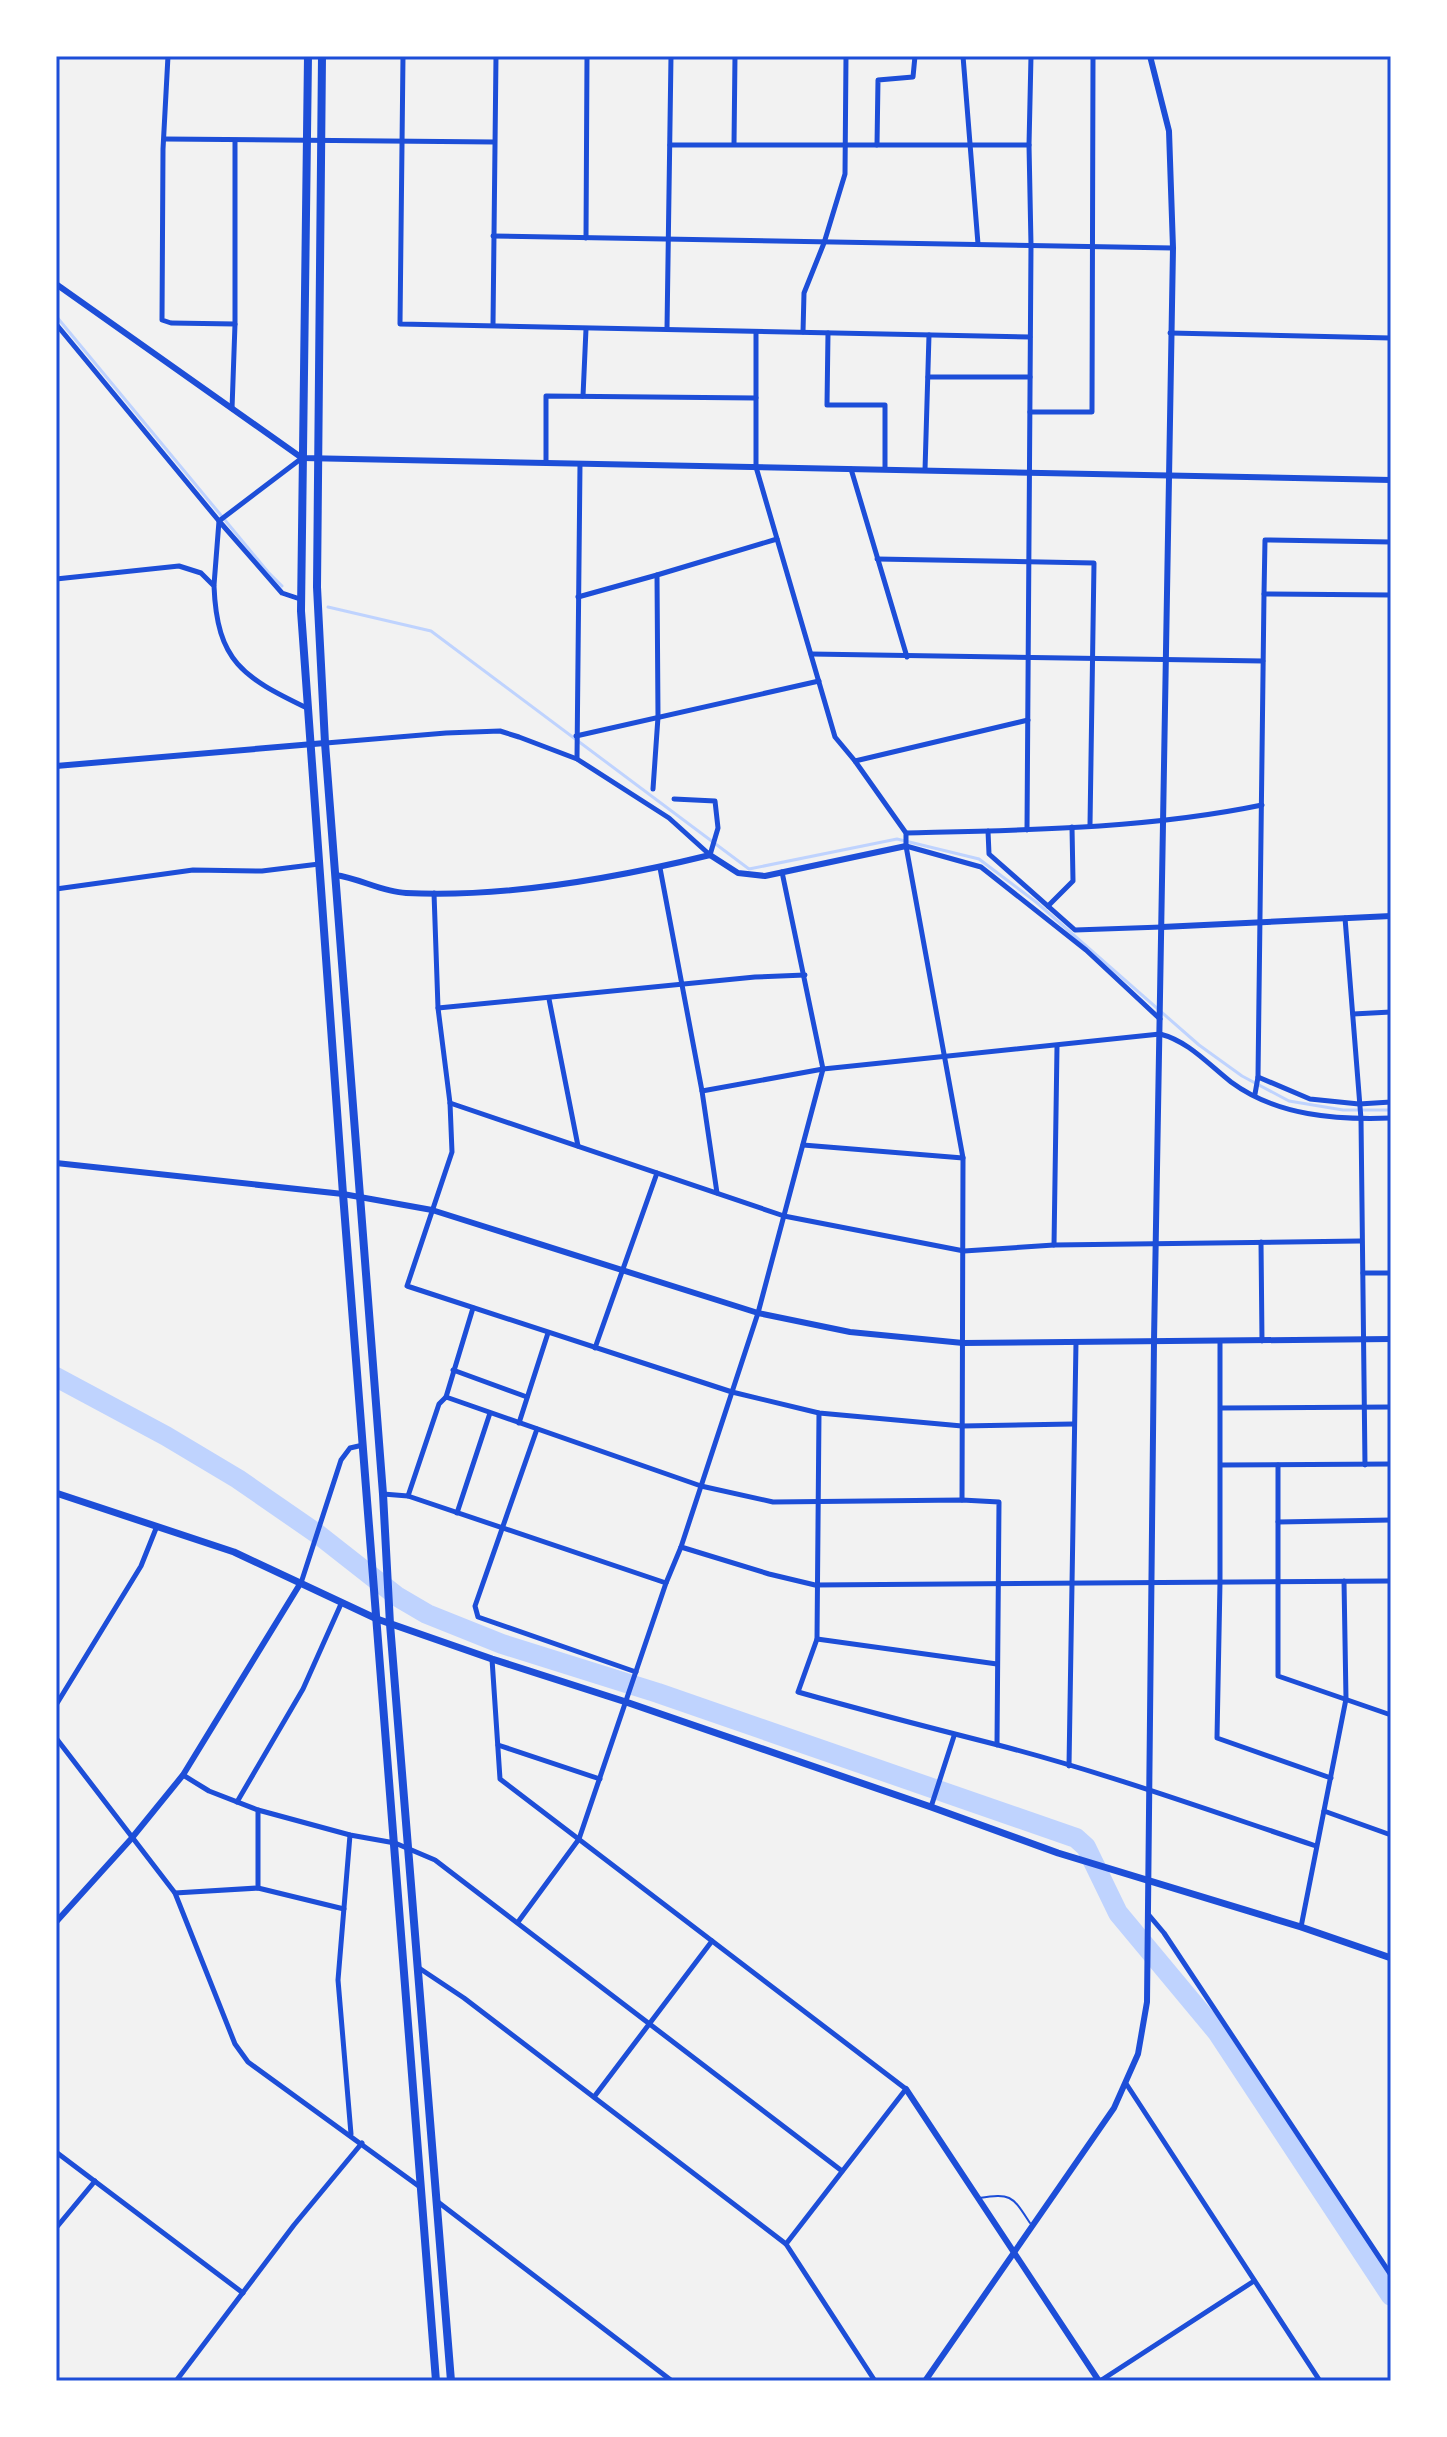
<svg xmlns="http://www.w3.org/2000/svg" width="1447" height="2437" viewBox="0 0 1447 2437" font-family="'Roboto Condensed',sans-serif">
<style>
.lines{fill:none;stroke-linecap:round;stroke-linejoin:round}
.stream{stroke:#bfd3fe;stroke-width:3}
.river{stroke:#bfd3fe;stroke-width:20}
.service{stroke:#1d4ed8;stroke-width:2}
.minor{stroke:#1d4ed8;stroke-width:5}
.tertiary{stroke:#1d4ed8;stroke-width:6}
.secondary{stroke:#1d4ed8;stroke-width:7}
.trunk{stroke:#1d4ed8;stroke-width:8}
.neatline{fill:none;stroke:#1d4ed8;stroke-width:3}
</style>
<rect width="100%" height="100%" fill="#f2f2f2"/>
<g class="lines">
<g class="stream">
<path d="M56,316L268,572L282,586"/>
<path d="M328,607L431,631L749,869L897,839L979,859L1036,902L1199,1045L1242,1076L1289,1101L1343,1110H1391"/>
</g>
<path class="river" d="M56,1377L166,1436L238,1479L319,1535L398,1597L427,1614L502,1644L658,1693L1076,1838L1086,1847L1118,1913L1217,2032L1391,2296"/>
<path class="service" d="M979,2198C1012,2193 1012,2196 1030,2223"/>
<g class="minor">
<path d="M168,56L163,149L162,320L171,323L235,324L232,409"/>
<path d="M403,56L400,324L1030,337"/>
<path d="M963,56L978,244"/>
<path d="M165,139L494,142"/>
<path d="M734,144L735,56"/>
<path d="M670,145H1029"/>
<path d="M877,145L878,80L913,77L915,56"/>
<path d="M493,236L1173,248"/>
<path d="M586,238L587,56"/>
<path d="M56,324L219,521L214,585"/>
<path d="M235,324V141"/>
<path d="M493,325L496,56"/>
<path d="M667,329L671,56H669"/>
<path d="M756,332V467L835,737L855,761L906,833V846L963,1158L962,1500"/>
<path d="M803,332L804,293L824,243L845,174L846,56"/>
<path d="M828,333L827,405H885V469"/>
<path d="M1170,333L1391,338"/>
<path d="M928,377H1030"/>
<path d="M583,396L586,329"/>
<path d="M1030,412H1092L1093,56"/>
<path d="M546,463V396L756,398"/>
<path d="M851,469L907,657"/>
<path d="M925,470L929,335"/>
<path d="M877,559L1094,563L1090,825"/>
<path d="M56,579L179,566L201,573L214,586C217,662 243,677 307,708"/>
<path d="M1264,594L1265,540L1391,542"/>
<path d="M578,597L657,575"/>
<path d="M300,599L282,593L219,521L302,458"/>
<path d="M811,654L1263,661"/>
<path d="M576,736L819,681"/>
<path d="M326,743L446,733L500,731L519,737L577,759L669,818L710,855L718,828L715,801L674,799"/>
<path d="M577,759L580,464"/>
<path d="M855,761L1028,720"/>
<path d="M653,789L658,717L657,575L777,539"/>
<path d="M1027,830L1031,245L1029,145L1031,56"/>
<path d="M988,831L989,854L1075,930L1162,927"/>
<path d="M906,833C1025,830 1146,829 1262,805"/>
<path d="M906,846L981,867L1086,950L1160,1019"/>
<path d="M660,868L702,1091L717,1193"/>
<path d="M56,889L193,870L262,871L319,864"/>
<path d="M434,893L438,1008L450,1103L452,1152L407,1286L732,1392L819,1413L962,1426L1073,1424"/>
<path d="M1048,906L1073,881L1072,827"/>
<path d="M1345,918L1361,1119L1365,1465"/>
<path d="M549,999L578,1146"/>
<path d="M438,1008L755,977L805,975"/>
<path d="M1353,1014L1391,1012"/>
<path d="M1258,1077L1310,1099L1359,1104L1391,1102"/>
<path d="M702,1091L823,1069L1160,1034C1188,1041 1208,1064 1231,1082C1277,1116 1336,1120 1391,1118"/>
<path d="M1255,1094L1258,1077L1264,594L1391,595"/>
<path d="M450,1103L784,1216L964,1251L1054,1245L1360,1241"/>
<path d="M803,1145L963,1158"/>
<path d="M1261,1242L1262,1341"/>
<path d="M1054,1245L1057,1047"/>
<path d="M1363,1273H1391"/>
<path d="M1220,1341V1582L1217,1738L1331,1778"/>
<path d="M595,1348L657,1173"/>
<path d="M453,1370L527,1397"/>
<path d="M446,1397L473,1308"/>
<path d="M1221,1408L1391,1407"/>
<path d="M819,1413L817,1639L798,1692C865,1711 931,1728 998,1745C1106,1773 1211,1811 1316,1846"/>
<path d="M519,1423L548,1333"/>
<path d="M537,1429L475,1606L478,1617L636,1672"/>
<path d="M1221,1465L1391,1464"/>
<path d="M1278,1465V1676L1391,1715"/>
<path d="M383,1494L408,1496L666,1583"/>
<path d="M408,1496L439,1404L446,1397L701,1486L773,1502L962,1500L999,1502L997,1745"/>
<path d="M457,1513L490,1413"/>
<path d="M1278,1522L1391,1520"/>
<path d="M681,1547L769,1574L815,1585L1391,1581"/>
<path d="M301,1583L341,1460L350,1448L363,1445"/>
<path d="M817,1639L997,1664"/>
<path d="M492,1659L500,1779L906,2089L786,2244"/>
<path d="M56,1705L141,1566L157,1526"/>
<path d="M56,1738L175,1893L235,2044L248,2062L420,2187"/>
<path d="M498,1745L600,1779"/>
<path d="M1069,1766L1076,1342"/>
<path d="M183,1775L209,1791L258,1810L350,1835L395,1843L435,1860L842,2171"/>
<path d="M237,1802L303,1689L341,1604"/>
<path d="M931,1807L954,1736"/>
<path d="M1324,1811L1391,1835"/>
<path d="M350,1835L338,1980L351,2134"/>
<path d="M258,1888V1810"/>
<path d="M175,1893L258,1888L344,1909"/>
<path d="M1148,1914L1164,1933L1391,2275"/>
<path d="M518,1922L579,1839L666,1583L681,1547L758,1313L823,1069L782,872"/>
<path d="M1301,1927L1346,1699L1344,1581"/>
<path d="M419,1968L464,1998L786,2244L875,2381"/>
<path d="M1127,2085L1320,2381"/>
<path d="M594,2097L712,1941"/>
<path d="M56,2152L243,2293"/>
<path d="M438,2202L672,2381"/>
<path d="M56,2228L95,2181"/>
<path d="M176,2381L294,2225L362,2143"/>
<path d="M1100,2381L1254,2281"/>
</g>
<g class="tertiary">
<path d="M56,284L302,458L1391,480"/>
<path d="M56,766L325,743"/>
<path d="M335,875C359,878 382,892 406,893C503,898 616,878 710,855L738,873L765,876L906,846"/>
<path d="M1162,927L1391,916"/>
<path d="M56,1163L343,1194L432,1210L758,1313L850,1332L963,1343L1391,1339"/>
<path d="M56,1922L131,1839L183,1775L300,1584"/>
<path d="M906,2089L1099,2381"/>
<path d="M925,2381L1114,2108L1138,2054L1147,2002L1154,1341L1173,248L1169,131L1150,56"/>
</g>
<path class="secondary" d="M56,1493L234,1552L377,1619L492,1659L626,1702L931,1807L1058,1853L1301,1927L1391,1958"/>
<g class="trunk">
<path d="M308,56L301,611L343,1194L436,2381"/>
<path d="M322,56L317,587L325,743L383,1494L390,1624L451,2381"/>
</g>
</g>
<rect width="1447" height="2437" fill="none" stroke="#ffffff" stroke-width="116"/>
<rect x="58" y="58" width="1331" height="2321" class="neatline"/>
</svg>
